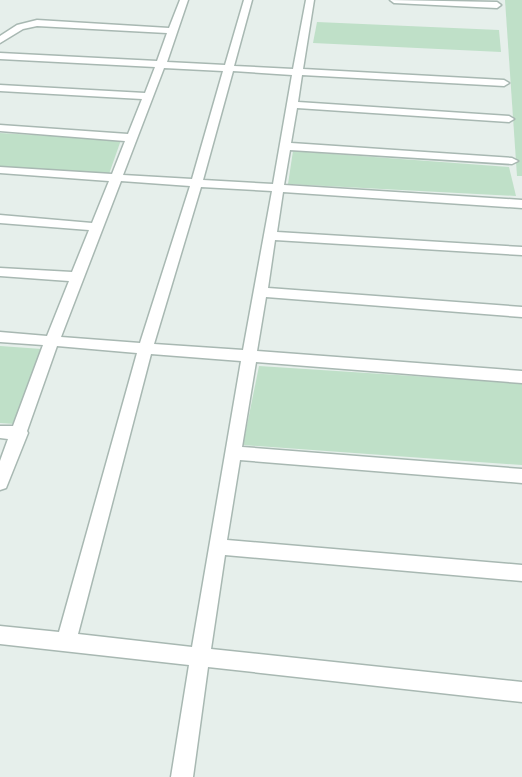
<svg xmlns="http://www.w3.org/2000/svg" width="522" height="777" viewBox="0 0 522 777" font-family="Raleway,sans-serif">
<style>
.green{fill:#bfe0c8}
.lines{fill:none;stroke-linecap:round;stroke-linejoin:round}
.minor-casing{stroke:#a8b8b2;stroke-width:3}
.minor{fill:#fff;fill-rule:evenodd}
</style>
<rect width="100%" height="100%" fill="#e6efeb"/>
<g class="green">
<path d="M505,0H522V176H517Z"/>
<path d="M317,22L499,30L501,52L313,43Z"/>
<path d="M0,133L121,140L109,174L0,167Z"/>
<path d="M293,151L509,167L516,196L288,184Z"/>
<path d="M0,346L42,349L15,424L0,423Z"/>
<path d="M259,366L522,383V465L243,445Z"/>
</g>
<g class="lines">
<g class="minor-casing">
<g id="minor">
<path d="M180,0H188L167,62L225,65L244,0H252L234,66L293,69L306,0H314L303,69L504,80L509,83L504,86L302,75L298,102L509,116L514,119L509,122L297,108L291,143L512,158L518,161L512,164L290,150L284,185L522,200V208L283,192L277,232L522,247V255L275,240L268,288L522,307V317L266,297L257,351L522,371V383L256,362L242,447L522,469V483L240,460L227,540L522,565V581L225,555L211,649L522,682V702L208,667L193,777H171L189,665L0,644V626L59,632L137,353L57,346L27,431L28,433L6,488L0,490V461L8,439L0,438V426H13L43,345L0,342V332L47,336L69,281L0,276V268L72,272L89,230L0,223V215L92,223L109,181L0,173V167L112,174L125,141L0,131V125L128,134L142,99L0,91V85L145,93L155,67L0,59V53L157,61L167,33L37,26L23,29L0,43V36L17,25L37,20L169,28ZM164,68L223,71L192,179L123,175ZM233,71L292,75L273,184L203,180ZM121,181L190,186L140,343L61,337ZM201,187L272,191L243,350L154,344ZM151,354L241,361L192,647L78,634Z"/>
<path d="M390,0L497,2L501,5L497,8L394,3Z"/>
</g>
</g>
<use href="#minor" class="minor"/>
</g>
</svg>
